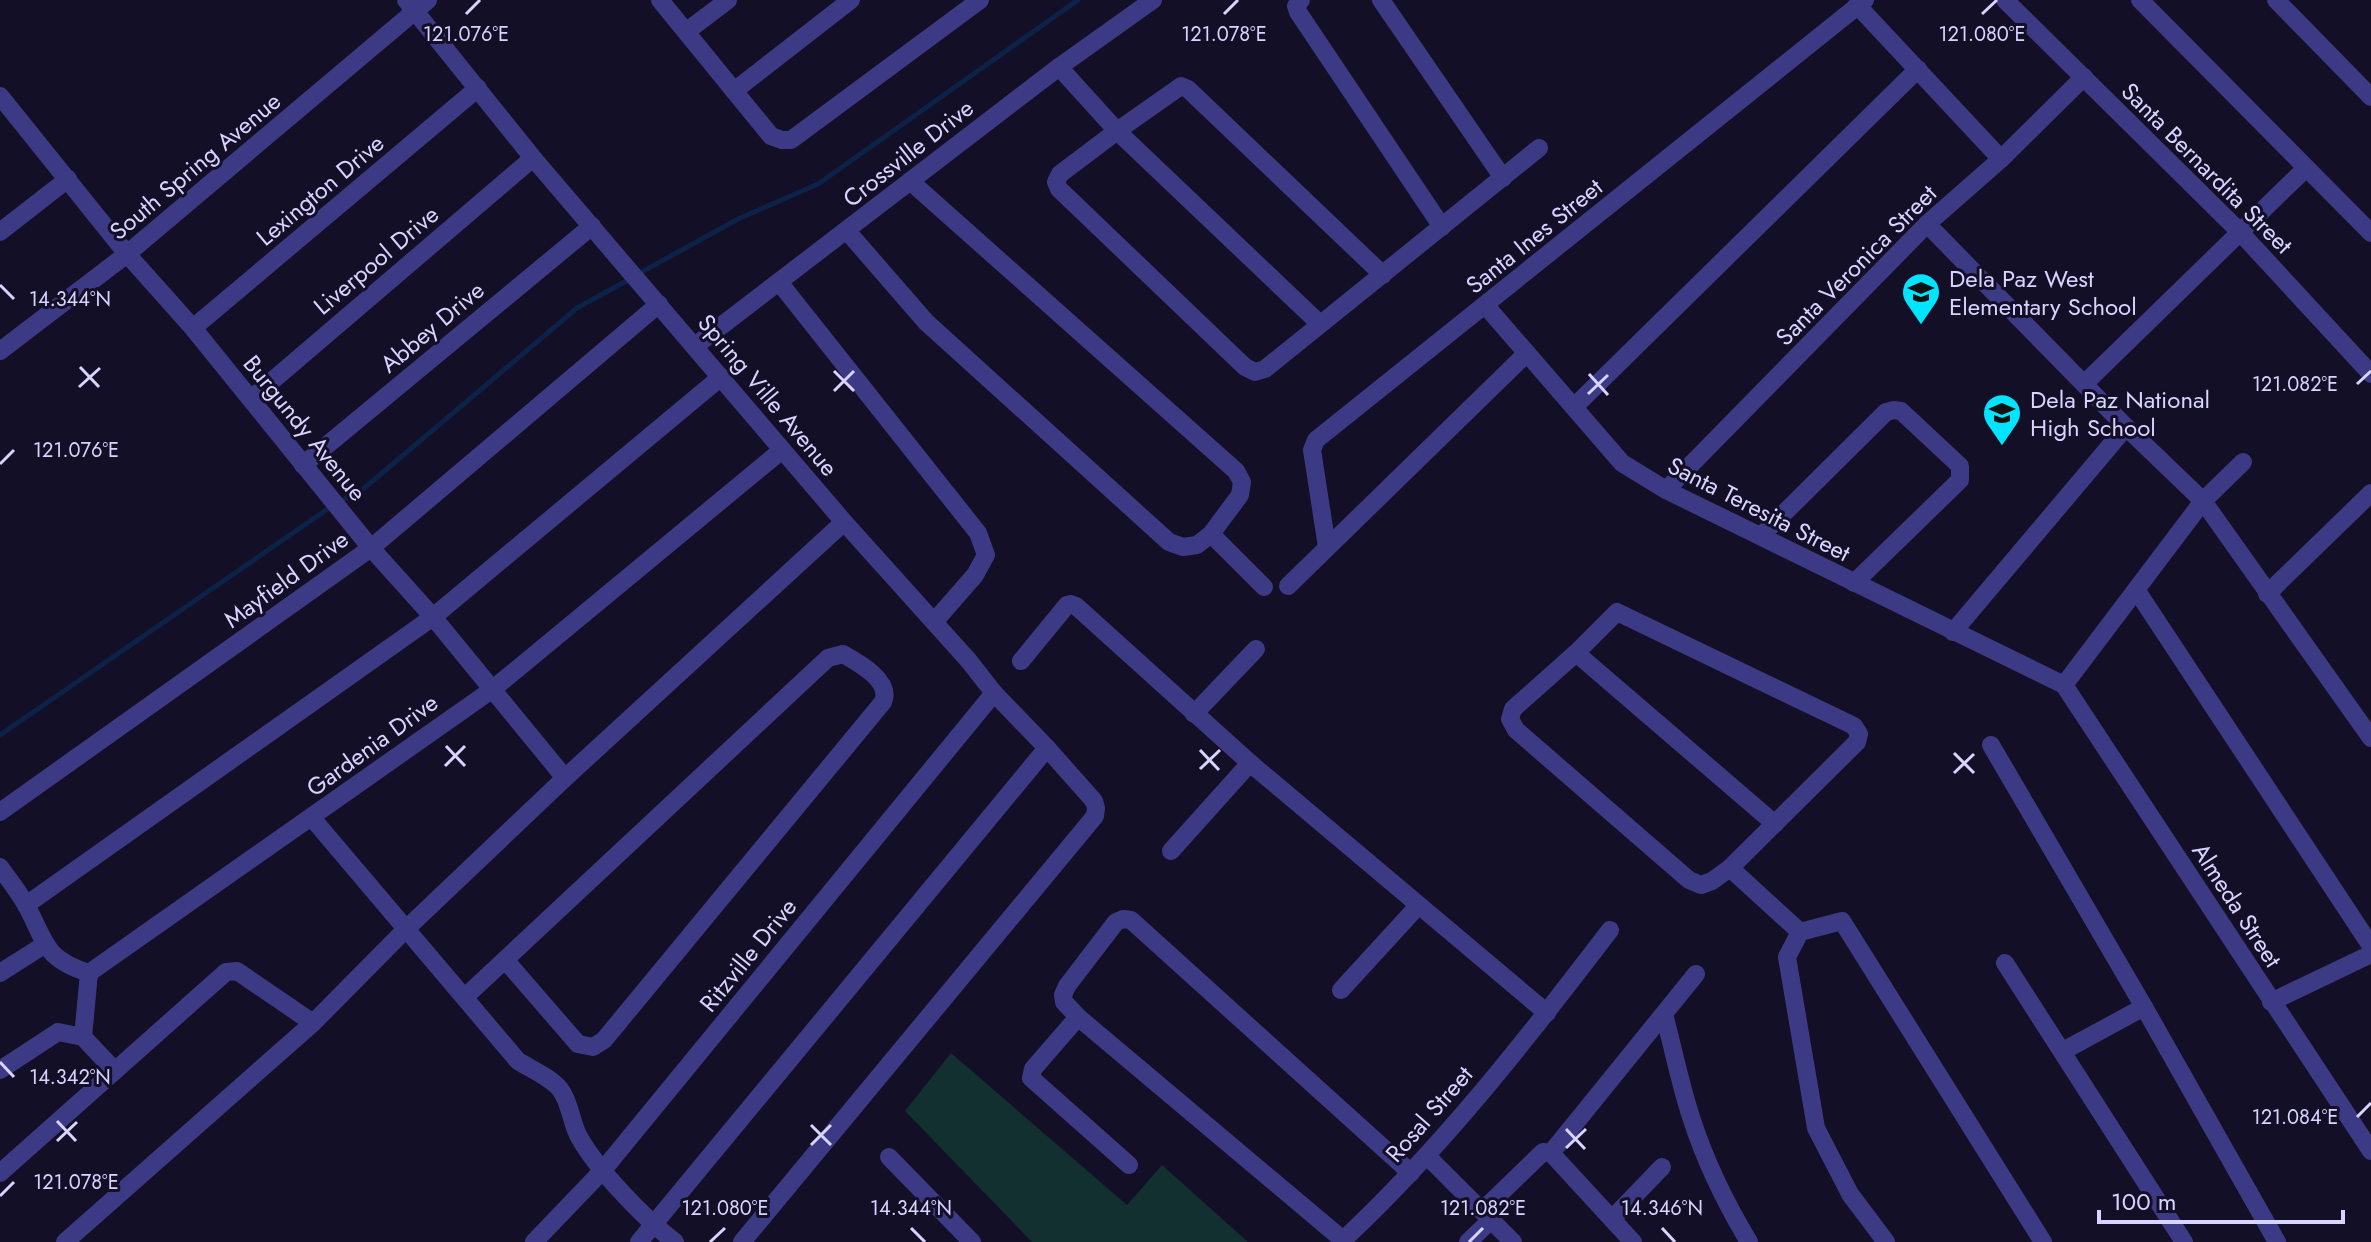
<svg xmlns="http://www.w3.org/2000/svg" width="2371" height="1242" viewBox="0 0 2371 1242" font-family="Jost,sans-serif">
<style>
.green{fill:#12302f}
.lines{fill:none;stroke-linecap:round;stroke-linejoin:round}
.stream{stroke:#0c2248;stroke-width:5}
.street{stroke:#3d3a85;stroke-width:18}
.ticks{fill:none;stroke:#d9d4ff;stroke-width:3}
.labels{text-anchor:middle;dominant-baseline:central;stroke-width:6;stroke-linejoin:round;paint-order:stroke}
.street-label{font-size:24px;fill:#d9d4ff;stroke:#130f26}
.poi-label{font-size:24px;fill:#d9d4ff;stroke:#130f26;text-anchor:start}
.ticks-label{font-size:20px;text-anchor:middle;fill:#d9d4ff;stroke:#130f26;stroke-width:6;stroke-linejoin:round;paint-order:stroke}
</style>
<rect width="100%" height="100%" fill="#130f26"/>
<path class="green" d="M951,1053L1127,1205L1162,1165L1248,1242H1032L905,1111Z"/>
<g class="lines">
<g class="stream">
<path d="M638,274L738,219L818,184L1078,0"/>
<path d="M341,501L362,490L577,308L630,279"/>
<path d="M0,735L332,506"/>
</g>
<g class="street">
<path d="M406,0L533,158L844,522L969,661L994,693L1047,748L1094,801L1096,808L1095,816L742,1242"/>
<path d="M660,0L771,136L782,140H791L980,0"/>
<path d="M1301,0L1296,6L1298,12L1442,227"/>
<path d="M1381,0L1503,178"/>
<path d="M2005,0L2239,231L2371,374"/>
<path d="M2140,0L2371,233"/>
<path d="M2276,0L2371,97"/>
<path d="M1857,5L2001,159"/>
<path d="M687,31L728,0"/>
<path d="M1059,67L1117,131L1320,324"/>
<path d="M734,91L851,0"/>
<path d="M0,96L127,254L193,328L371,548L433,617L565,778"/>
<path d="M1927,224L2126,427L2203,501L2371,738"/>
<path d="M847,231L926,322L1169,542L1183,547L1197,545L1211,534L1240,495L1242,482L1236,471L910,181"/>
<path d="M0,232L68,179"/>
<path d="M1383,275L1188,89L1181,86L1117,131L1060,174L1056,182L1059,189L1245,367L1255,372L1265,369L1539,148"/>
<path d="M779,282L978,533L986,555L975,575L934,622"/>
<path d="M1486,306L1622,463L1666,490L2064,685"/>
<path d="M193,328L478,88"/>
<path d="M695,346L1059,67L1153,0"/>
<path d="M0,351L127,254L428,0"/>
<path d="M2084,384L2305,169"/>
<path d="M251,399L533,158"/>
<path d="M1574,407L1918,69"/>
<path d="M303,465L592,226"/>
<path d="M1666,490L1927,224L2001,159L2084,77"/>
<path d="M1211,534L1264,587"/>
<path d="M1761,536L1886,412L1894,410L1901,411L1960,466V480L1854,583"/>
<path d="M1327,547L1312,450L1316,440L1865,0"/>
<path d="M1288,586L1526,354"/>
<path d="M2137,591L2371,946"/>
<path d="M2267,594L2371,493"/>
<path d="M1617,612L1854,726L1859,734L1857,742L1730,868L1712,881L1701,885L1689,880L1516,730L1510,719L1513,709L1576,653Z"/>
<path d="M1953,632L2126,427"/>
<path d="M1576,653L1775,824"/>
<path d="M1021,661L1067,605L1071,604L1076,606L1250,763L1547,1013"/>
<path d="M2064,685L2371,1151"/>
<path d="M2064,685L2203,501L2243,462"/>
<path d="M1194,714L1256,649"/>
<path d="M1991,745L2144,1007L2277,1242"/>
<path d="M0,812L371,548L659,304"/>
<path d="M312,818L518,1061C531,1069 550,1077 560,1089C570,1102 571,1121 578,1135C596,1169 645,1219 675,1242"/>
<path d="M1171,851L1250,763"/>
<path d="M0,867C9,880 19,892 26,905C46,941 43,959 89,973L493,689L782,450"/>
<path d="M1730,868L1800,932"/>
<path d="M26,905L433,617L721,377"/>
<path d="M2005,963L2184,1242"/>
<path d="M0,973L44,945"/>
<path d="M1341,990L1418,906"/>
<path d="M465,997L828,658L843,654C859,663 892,681 883,702L604,1040L593,1047L578,1044L506,961"/>
<path d="M2271,1002L2371,954"/>
<path d="M1664,1014C1673,1048 1680,1083 1691,1117C1705,1161 1725,1202 1749,1242"/>
<path d="M1078,1017L1033,1069L1031,1078L1129,1165"/>
<path d="M83,1037L89,973"/>
<path d="M2063,1051L2144,1007"/>
<path d="M0,1070L58,1032L83,1037L115,1071"/>
<path d="M1551,1153L1696,974"/>
<path d="M1427,1156L1513,1242"/>
<path d="M889,1157L972,1242"/>
<path d="M0,1173L226,972L237,971L313,1023"/>
<path d="M1482,1211L1543,1152L1551,1153L1633,1242"/>
<path d="M1612,1219L1662,1167"/>
<path d="M1343,1240L1078,1017L1064,1002L1063,995L1067,986L1116,922L1123,919L1131,920L1411,1173"/>
<path d="M65,1242L313,1023L405,930L565,778L844,522"/>
<path d="M534,1242L603,1170L994,693"/>
<path d="M639,1242L1047,748"/>
<path d="M1341,1242C1442,1148 1527,1039 1610,930"/>
<path d="M1468,1242L1490,1221"/>
<path d="M1886,1242L1850,1194L1816,1128L1787,957L1800,932L1842,921L2043,1242"/>
</g>
</g>
<path class="ticks" d="M466,14L480,0M1224,14L1238,0M1982,14L1997,0M0,285L14,299M80,367L99,387M834,371L854,391M1589,374L1608,395M2357,384L2371,371M79,387L100,368M834,391L854,371M1588,394L1608,375M0,464L14,450M446,746L465,766M1200,750L1219,770M1954,753L1974,773M445,766L465,746M1200,769L1220,750M1954,773L1974,754M0,1062L14,1077M2357,1117L2371,1103M57,1121L76,1141M811,1125L831,1145M1566,1129L1585,1149M57,1141L77,1122M811,1145L831,1125M1566,1148L1586,1129M0,1196L14,1182M911,1228L925,1242M1662,1228L1675,1242M710,1242L725,1228M1469,1242L1483,1228"/>
<defs>
<g id="school-pin" transform="scale(2)"><path d="M0 17L-7.5 6A9.5 9.5 0 1 1 7.5 6Z" fill="#00e5ff" stroke="#130f26"/><path d="M0-5L7-2L0 1L-7-2ZM-4 1L0 2.5L4 1V4Q0 6-4 4Z" fill="#111"/></g>
</defs>
<g fill-rule="evenodd">
<use href="#school-pin" x="1921" y="292"/>
<use href="#school-pin" x="2002" y="413"/>
</g>
<g class="labels">
<g class="street-label">
<text transform="translate(908 153) rotate(-38)">Crossville Drive</text>
<text transform="translate(195 166) rotate(-40)">South Spring Avenue</text>
<text transform="translate(2207 168) rotate(45)">Santa Bernardita Street</text>
<text transform="translate(320 190) rotate(-40)">Lexington Drive</text>
<text transform="translate(1534 236) rotate(-39)">Santa Ines Street</text>
<text transform="translate(376 260) rotate(-40)">Liverpool Drive</text>
<text transform="translate(1856 265) rotate(-45)">Santa Veronica Street</text>
<text transform="translate(432 327) rotate(-40)">Abbey Drive</text>
<text transform="translate(768 395) rotate(50)">Spring Ville Avenue</text>
<text transform="translate(305 428) rotate(51)">Burgundy Avenue</text>
<text transform="translate(1759 509) rotate(27)">Santa Teresita Street</text>
<text transform="translate(286 579) rotate(-36)">Mayfield Drive</text>
<text transform="translate(372 745) rotate(-36)">Gardenia Drive</text>
<text transform="translate(2237 905) rotate(57)">Almeda Street</text>
<text transform="translate(748 955) rotate(-51)">Ritzville Drive</text>
<text transform="translate(1429 1114) rotate(-49)">Rosal Street</text>
</g>
<g class="poi-label">
<text x="1949" y="278">Dela Paz West<tspan x="1949" dy="28">Elementary School</tspan></text>
<text x="2030" y="399">Dela Paz National<tspan x="2030" dy="28">High School</tspan></text>
</g>
</g>
<g class="ticks-label">
<text x="466" y="41">121.076°E</text>
<text x="1224" y="41">121.078°E</text>
<text x="1982" y="41">121.080°E</text>
<text x="70" y="306">14.344°N</text>
<text x="2295" y="391">121.082°E</text>
<text x="76" y="457">121.076°E</text>
<text x="70" y="1084">14.342°N</text>
<text x="2295" y="1124">121.084°E</text>
<text x="76" y="1189">121.078°E</text>
<text x="911" y="1215">14.344°N</text>
<text x="1662" y="1215">14.346°N</text>
<text x="725" y="1215">121.080°E</text>
<text x="1483" y="1215">121.082°E</text>
</g>
<path d="M2099 1210v12h244v-12" fill="none" stroke="#d9d4ff" stroke-width="4"/>
<text x="2111" y="1210" font-size="24" fill="#d9d4ff" stroke="#130f26" stroke-width="6" paint-order="stroke">100 m</text>
</svg>
